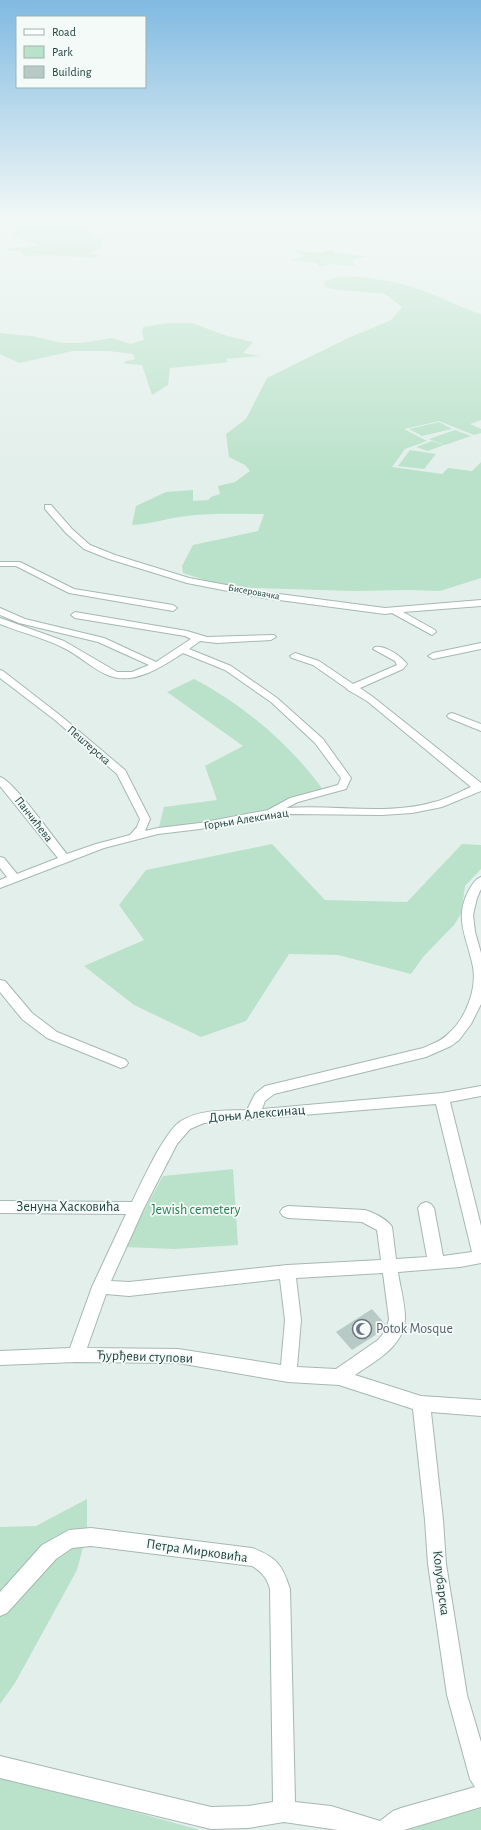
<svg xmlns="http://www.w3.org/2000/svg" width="481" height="1830" viewBox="0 0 481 1830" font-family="'Alegreya Sans',sans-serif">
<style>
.green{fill:#bae2ca}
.building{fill:#b8cac5}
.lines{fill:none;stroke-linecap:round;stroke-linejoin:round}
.street-casing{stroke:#a5b8b4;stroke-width:2}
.street{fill:#fff;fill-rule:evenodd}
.labels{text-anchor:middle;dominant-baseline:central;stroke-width:3.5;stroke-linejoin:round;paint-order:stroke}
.far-street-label{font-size:10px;fill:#20433e;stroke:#f4faf8}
.street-label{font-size:12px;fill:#20433e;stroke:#f4faf8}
.near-street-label{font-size:14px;fill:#20433e;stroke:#f4faf8}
.near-park-label{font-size:14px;fill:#257f53;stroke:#f4faf8}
.near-worship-label{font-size:14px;fill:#5b616d;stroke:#f4faf8;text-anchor:start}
</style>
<rect width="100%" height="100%" fill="#e3efeb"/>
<g class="green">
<path d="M41,218H50L54,221V225L69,227L84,226L94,236L89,238L101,239V248L89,253L98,255L94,258L52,255L24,256L20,251H8V248L39,246L15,236L13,233L16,228Z"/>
<path d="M292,250L318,253L332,250L335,253L367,256L352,260L355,266L331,264L320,267L316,263L290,260L304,256Z"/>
<path d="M340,276C368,277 397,281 424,291C444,298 461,308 481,314V420L470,424L481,429V433L474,435L439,421L404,429L427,441L405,449L392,467L442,474L448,468L472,471L481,462V578L440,591L410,590L354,591L226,587L183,573L182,566L193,545L258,531L264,514C238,514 212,513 187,516C168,518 151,524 132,525L136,506L166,492L193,490V501L208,500L211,497L220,494L218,486L235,482L250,471L245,465L229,457L226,434L246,419L267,378L346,339L391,320L402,307L385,294L332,289L324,286L326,281Z"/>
<path d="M168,323H192L227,336L253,342L243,353L260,356L225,359L229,362L170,368L168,385L152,395L142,365L127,364L123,362L135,359L133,354L109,351H73L19,363L0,354V333L32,336L62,343H81L112,338L130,344L144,340L142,333L143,327Z"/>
<path d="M439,422L452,429L422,436L409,429Z"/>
<path d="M455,430L471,436L445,445L429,439Z"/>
<path d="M432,441L444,445L428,451L416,447Z"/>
<path d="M410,450L436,454L424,469L398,466Z"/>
<path d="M194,679C244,705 291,745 324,791L265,813L158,831L164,807L217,800L205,766L243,746L167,692Z"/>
<path d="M272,844L325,900L407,902L462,844L481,845V869L465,886L461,914L454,925L423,957L411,974L338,955L289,954L246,1021L201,1037L134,1005L84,966L144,940L119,905L146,870Z"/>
<path d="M233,1169L238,1245L175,1249L124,1247L163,1176Z"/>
<path d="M87,1499V1532L77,1570L15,1683L0,1704V1527L36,1526Z"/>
<path d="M0,1778L124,1809L200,1830H0Z"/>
<path d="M481,1796V1830H387Z"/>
</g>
<path class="building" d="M372,1309L386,1325L385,1329L352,1350L336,1332Z"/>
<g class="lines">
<g class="street-casing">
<g id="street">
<path d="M0,216H4L2,223L0,224Z"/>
<path d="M392,216H418L360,220L358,219Z"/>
<path d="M442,216L481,220V222L444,217Z"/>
<path d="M45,505H51L72,529L90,545L115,555L189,578L264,592L385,608L481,600V606L403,612L435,630L436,632L432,635L392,613L385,614L264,598L187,583L109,559L84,549L66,533L45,509Z"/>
<path d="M0,562H20L74,589L173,605L177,608L173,611L69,593L16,566H0Z"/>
<path d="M0,608L25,619L104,638L156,662L191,639L185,636L75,618L71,615L75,612L187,631L207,637L274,635L276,637L271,640L217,643L200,641L189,649L231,666L277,698L323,739L351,778L346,789L298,802L286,808C334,804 386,816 434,802C447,799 459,792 471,787L367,701L348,690L346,688L313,665L292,658L290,656L295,653L319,661L353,684L397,665L395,661L373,649L375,647C385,645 401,656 407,664L403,669L360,688L373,697L481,783V791L442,807L412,813L382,815L291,814L265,816L200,829L158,834L104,848L0,888V880L7,877L0,868V857L4,858L17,874L58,858L0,786V777C13,780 56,841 67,854L96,844L130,835L137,827L140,819L117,774L55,720L0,678V670L3,671L61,716L125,770L150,819L145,831L158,828L200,823L268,810L290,798L338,785L341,778L315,743L271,702L225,670L183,653C163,666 135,685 110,676C94,670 81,657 66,649C45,638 22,633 0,624V618L64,641L117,672H132L149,665L98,642L19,623L0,615Z"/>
<path d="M481,643V649L433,659L428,656L433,653Z"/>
<path d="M452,713L481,724V731L449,718L447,716L449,714Z"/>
<path d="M481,877V889L477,898L473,915L475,932L481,953V1004L471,1024L459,1040L451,1046L426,1057L274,1094L265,1101L262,1109L442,1093L481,1086V1096L450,1102L481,1226V1263L460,1267L398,1272C400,1287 405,1303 405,1318C405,1346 375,1361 355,1375L421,1396L481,1400V1416L431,1412L443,1520L446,1564L467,1695L481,1742V1807L404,1830H338L284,1822L248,1828L211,1829L0,1778V1756L211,1807L248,1806L273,1802L270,1589C267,1578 262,1572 252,1566L91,1546L72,1548L56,1559L7,1613L0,1616V1592L42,1545L69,1530L91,1528L252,1548C276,1557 282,1564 290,1589L295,1802L331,1806L380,1821L393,1811L401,1808L475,1787L470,1779L447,1695L428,1564L425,1520L413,1409L339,1385L288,1382L178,1363L76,1362L0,1365V1351L70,1348L92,1287L126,1214L0,1213V1201L132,1202C141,1184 165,1130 181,1121C200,1109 225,1111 247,1110L255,1094L265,1086L423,1048C432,1044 442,1041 449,1033C466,1018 477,989 473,967C468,939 453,919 469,890C472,885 475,879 481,877ZM436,1104L472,1252L443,1256L434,1208L431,1204L426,1202L421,1204L418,1208L427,1257L396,1259L392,1227C387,1219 374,1213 365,1210L288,1206L283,1208L280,1212L283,1216L288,1218L362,1222L377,1230L381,1260L287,1265L129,1282L111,1281L144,1208L177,1144L190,1129L204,1123ZM383,1273L389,1319L386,1330L378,1340L336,1369L297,1367L301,1320L296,1278ZM280,1279L285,1320L281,1365L178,1349L87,1348L106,1294L129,1296Z"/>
<path d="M0,980L5,981L32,1013L57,1032L126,1060L128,1063L126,1066L121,1068L116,1066L47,1038L22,1019L0,992Z"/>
</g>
</g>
<use href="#street" class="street"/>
</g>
<linearGradient id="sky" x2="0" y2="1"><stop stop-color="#80bae2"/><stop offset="0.46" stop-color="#f2f8f6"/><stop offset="1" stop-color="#f2f8f6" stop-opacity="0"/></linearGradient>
<rect width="481" height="472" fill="url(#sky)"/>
<defs>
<g id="mosque-ring" transform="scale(1)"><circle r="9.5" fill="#f4faf8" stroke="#6b7280" stroke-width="1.5"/><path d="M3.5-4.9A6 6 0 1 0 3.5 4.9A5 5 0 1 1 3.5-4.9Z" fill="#6b7280"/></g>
</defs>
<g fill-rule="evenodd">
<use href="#mosque-ring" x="362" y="1329"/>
</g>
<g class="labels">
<g class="far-street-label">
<text transform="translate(254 592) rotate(10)">Бисеровачка</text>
</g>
<g class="street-label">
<text transform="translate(89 745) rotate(41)">Пештерска</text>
<text transform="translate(34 819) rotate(52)">Панчићева</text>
<text transform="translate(246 819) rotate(-9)">Горњи Алексинац</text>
</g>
<g class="near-street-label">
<text transform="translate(257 1114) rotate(-5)">Доњи Алексинац</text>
<text x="68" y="1207">Зенуна Хасковића</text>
<text transform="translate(145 1357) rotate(2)">Ђурђеви ступови</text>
<text transform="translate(197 1551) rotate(8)">Петра Мирковића</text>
<text transform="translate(441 1583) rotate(83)">Колубарска</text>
</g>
<g class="near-park-label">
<text x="196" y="1210">Jewish cemetery</text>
</g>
<g class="near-worship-label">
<text x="376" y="1329">Potok Mosque</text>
</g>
</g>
<rect x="16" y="16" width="130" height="72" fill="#f4faf8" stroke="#9fb1ae"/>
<rect x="24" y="29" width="20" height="6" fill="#ffffff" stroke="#9fb1ae"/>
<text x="52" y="36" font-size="12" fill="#20433e">Road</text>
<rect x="24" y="46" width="20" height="12" fill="#bae2ca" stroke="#9fb1ae"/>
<text x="52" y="56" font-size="12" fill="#20433e">Park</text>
<rect x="24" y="66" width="20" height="12" fill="#b8cac5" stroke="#9fb1ae"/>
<text x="52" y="76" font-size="12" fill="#20433e">Building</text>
</svg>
